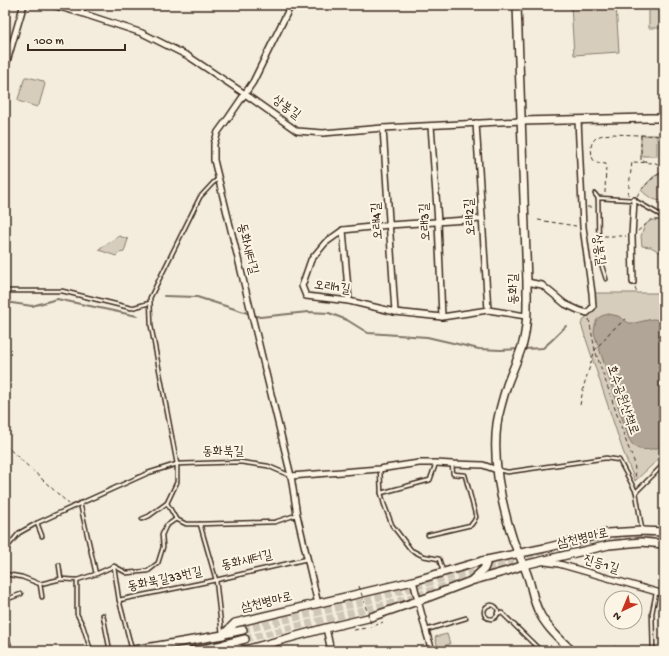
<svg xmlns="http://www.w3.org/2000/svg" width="669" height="656" viewBox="0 0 669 656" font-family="'Gochi Hand','Poor Story',sans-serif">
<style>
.green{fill:#d6cdbd;stroke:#887c6e}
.water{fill:#b0a596;stroke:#817466}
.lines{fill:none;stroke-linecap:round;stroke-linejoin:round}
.stream{stroke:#817466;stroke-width:2}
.secondary-tunnel{stroke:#cfc6b7;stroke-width:7;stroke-dasharray:7 3.5;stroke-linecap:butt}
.lane-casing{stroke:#3b2a1e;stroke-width:5.5}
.street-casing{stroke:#3b2a1e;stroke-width:8}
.secondary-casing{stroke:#3b2a1e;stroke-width:10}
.path{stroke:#3b2a1e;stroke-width:1;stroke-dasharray:4 3;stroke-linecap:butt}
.lane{stroke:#fcf5e5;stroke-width:2.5}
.street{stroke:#fcf5e5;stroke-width:5}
.secondary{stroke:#fcf5e5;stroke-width:7}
.path-bridge{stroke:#3b2a1e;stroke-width:1;stroke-dasharray:4 3;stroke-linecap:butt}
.labels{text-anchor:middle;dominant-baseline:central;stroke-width:4;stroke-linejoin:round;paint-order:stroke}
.street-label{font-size:13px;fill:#3b2a1e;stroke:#fcf5e5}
</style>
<rect width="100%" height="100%" fill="#f4eddd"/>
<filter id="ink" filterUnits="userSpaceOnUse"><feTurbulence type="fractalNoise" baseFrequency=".025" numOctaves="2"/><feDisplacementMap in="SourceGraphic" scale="8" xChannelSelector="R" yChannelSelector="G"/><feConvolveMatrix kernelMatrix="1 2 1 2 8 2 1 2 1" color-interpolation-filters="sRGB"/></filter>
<g filter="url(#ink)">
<g class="green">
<path d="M571,5H616L619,52L574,55Z"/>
<rect x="649" y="5" width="15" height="23"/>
<path d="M25,77H28L43,81L45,84L39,105L37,107L18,101V99Z"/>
<rect x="641" y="135" width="16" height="21"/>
<path d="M664,171V201C654,201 648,197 641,190L653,177Z"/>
<path d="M651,220H663L662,226L664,241L663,254L651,247L642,246L641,236L645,225Z"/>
<path d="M119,236L128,239L124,252L119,253L116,256L99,250L100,248Z"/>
<path d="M592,293H664V454L635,481L623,451L581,324L593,307Z"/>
<path d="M447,634L450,644L438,648L435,637Z"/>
</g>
<path class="water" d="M609,314L618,316L629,323H635L652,319L664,320V445C658,449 641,452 635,447C632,445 631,442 629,439L594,333C595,321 596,316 609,314Z"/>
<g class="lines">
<g class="stream">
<path d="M164,296L197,297L260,317L308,312L329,313L347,320L368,333L427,337L479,349L501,350L519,349"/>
<path d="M5,302L32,306L57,299L137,316"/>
<path d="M524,349L543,348L552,340L566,326"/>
</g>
<g class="secondary-tunnel">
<path d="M583,542L611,536L660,535"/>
<path d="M243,630L367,601L514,558"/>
<path d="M245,639L403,600L522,560L548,553L590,545"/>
</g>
<g class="lane-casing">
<g id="lane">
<path d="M81,12L84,5"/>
<path d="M218,179L213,183L200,197L150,298L151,326L177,464V482L167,503L176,519L186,524H200L216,580L222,634"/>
<path d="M595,194L598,198"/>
<path d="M606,279L599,257L598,198L634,200L664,217"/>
<path d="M5,291H62L131,308L150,303"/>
<path d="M380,469L381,493L384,504L392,525L411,550L423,556L439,559L443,571"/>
<path d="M498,470L508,472L606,458L619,460L636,492L642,530"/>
<path d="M636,492L664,464"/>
<path d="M381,493L430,480L436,463"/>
<path d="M80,503L96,574"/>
<path d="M142,519L149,516L167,503"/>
<path d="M37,523L42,536"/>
<path d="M200,524L275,522L296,515"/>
<path d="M428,535L471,525L474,521L476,517L465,475L453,474L452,465"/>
<path d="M5,550L19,533L37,523L148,473L177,464L240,462L268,466L291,476"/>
<path d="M59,565L61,579"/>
<path d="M114,567L119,600L132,650"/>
<path d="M5,574L22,577L40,584"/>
<path d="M77,580V614L83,626L91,651"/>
<path d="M40,584L61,579L77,580L96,574L114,566L127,573L148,571L158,563L163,547L162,535L166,526L176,519"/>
<path d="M40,584L42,597"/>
<path d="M5,600L21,594"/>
<path d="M119,600L216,580L307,559"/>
<circle cx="491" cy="612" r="7"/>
<path d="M497,613H502L541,651"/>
<path d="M103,615L110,651"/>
<path d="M426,630L466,618"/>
<path d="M5,631L11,651"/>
<path d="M613,651L615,649L616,651"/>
<path d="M653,651L652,613L656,593"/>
</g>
</g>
<g class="street-casing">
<g id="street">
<path d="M52,5L81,13L142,33L188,56L245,94L297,131L323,133L383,128L521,121"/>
<path d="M291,5L253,82L229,117L218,132L214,144V160L291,476L297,515L318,604"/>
<path d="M5,68L23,7L25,5"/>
<path d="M476,123L488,310"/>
<path d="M431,126L438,222L442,317"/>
<path d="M383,128L395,312"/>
<path d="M482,219L389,225L343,230L325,243L311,260L302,286L306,296L349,301L395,312L442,317L488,310L526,316"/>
<path d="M343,230L349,301"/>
<path d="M527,282L542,285L565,304L578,310L587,313L593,307L592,293L583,227L578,120"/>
<path d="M633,282L632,236L634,200"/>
<path d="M291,476L379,469L419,463H436L452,464L483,465L497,470"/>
<path d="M545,562L559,564L664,594"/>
<path d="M413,581L426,631L432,651"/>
<path d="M326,628L331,651"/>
</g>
</g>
<g class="secondary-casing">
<g id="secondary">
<path d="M517,5L527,282C527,302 528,323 523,343C519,357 512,371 507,385C503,398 499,411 497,424C492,463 501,503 513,540C518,553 524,564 528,577C532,588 533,601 539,612C546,627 560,639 572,651"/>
<path d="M521,121L649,118H664"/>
<path d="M472,580L484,569L486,564L482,561"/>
<path d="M224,634L243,630"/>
<path d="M225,644L245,639"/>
<path d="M128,651L223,635L235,623L413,581L482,561L545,548L607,533L642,531L664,532"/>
<path d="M192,651L223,645L245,650L326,628L368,618L429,597L471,581L507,571L524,565L609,545L641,542L664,544"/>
</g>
</g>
<g class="path">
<path d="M641,135V161H646V162"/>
<path d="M605,193L606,164L597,163L594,161L592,157L591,147L592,143L594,140L597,137L603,135L612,134L664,136"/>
<path d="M628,195L632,162L656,163L664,169"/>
<path d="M637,196C644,185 653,177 664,171"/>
<path d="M587,207H594"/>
<path d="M538,220L576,226"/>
<path d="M638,231L651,220H659"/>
<path d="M604,236H626"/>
<path d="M635,288L637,293"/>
<path d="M589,319L595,350L627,444L634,461L636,480"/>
<path d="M580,405L584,385L595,350L611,331L626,319"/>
<path d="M5,445L69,504"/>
<path d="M354,630L372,627L383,622"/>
</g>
<use href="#lane" class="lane"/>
<use href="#street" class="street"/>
<use href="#secondary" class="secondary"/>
<path class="path-bridge" d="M359,586L372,627"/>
</g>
</g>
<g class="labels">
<g class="street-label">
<text transform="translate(286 108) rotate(36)">상봉길</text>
<text transform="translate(471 217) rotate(-94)">오래2길</text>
<text transform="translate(378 221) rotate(-94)">오래4길</text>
<text transform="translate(426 222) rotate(-93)">오래3길</text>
<text transform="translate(247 249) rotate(76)">동화새터길</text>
<text transform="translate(598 250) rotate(82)">상봉길</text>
<text transform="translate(332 288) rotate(8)">오래1길</text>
<text transform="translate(514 289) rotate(-90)">동화길</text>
<text transform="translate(622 400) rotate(71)">호수공원산책로</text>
<text x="223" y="452">동화북길</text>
<text transform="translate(583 539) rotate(-12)">삼천병마로</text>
<text transform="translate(247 561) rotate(-13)">동화새터길</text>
<text transform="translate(601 565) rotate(17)">진등1길</text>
<text transform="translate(165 580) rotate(-12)">동화북길33번길</text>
<text transform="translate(267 603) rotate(-13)">삼천병마로</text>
</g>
</g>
<rect width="669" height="656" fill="none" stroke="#fcf5e5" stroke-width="20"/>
<rect x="10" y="10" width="649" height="636" fill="none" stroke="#3b2a1e" stroke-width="1.5" filter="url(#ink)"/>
<g transform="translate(623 610) rotate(224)"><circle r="19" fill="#fcf5e5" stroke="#afa495"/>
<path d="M0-3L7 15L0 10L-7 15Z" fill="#c8321e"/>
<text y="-6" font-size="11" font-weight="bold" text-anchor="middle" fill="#3b2a1e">N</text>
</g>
<path d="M28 44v6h97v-6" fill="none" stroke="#3b2a1e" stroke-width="2"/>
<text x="34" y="44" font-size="12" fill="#3b2a1e" stroke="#fcf5e5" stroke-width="3" paint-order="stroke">100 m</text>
</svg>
